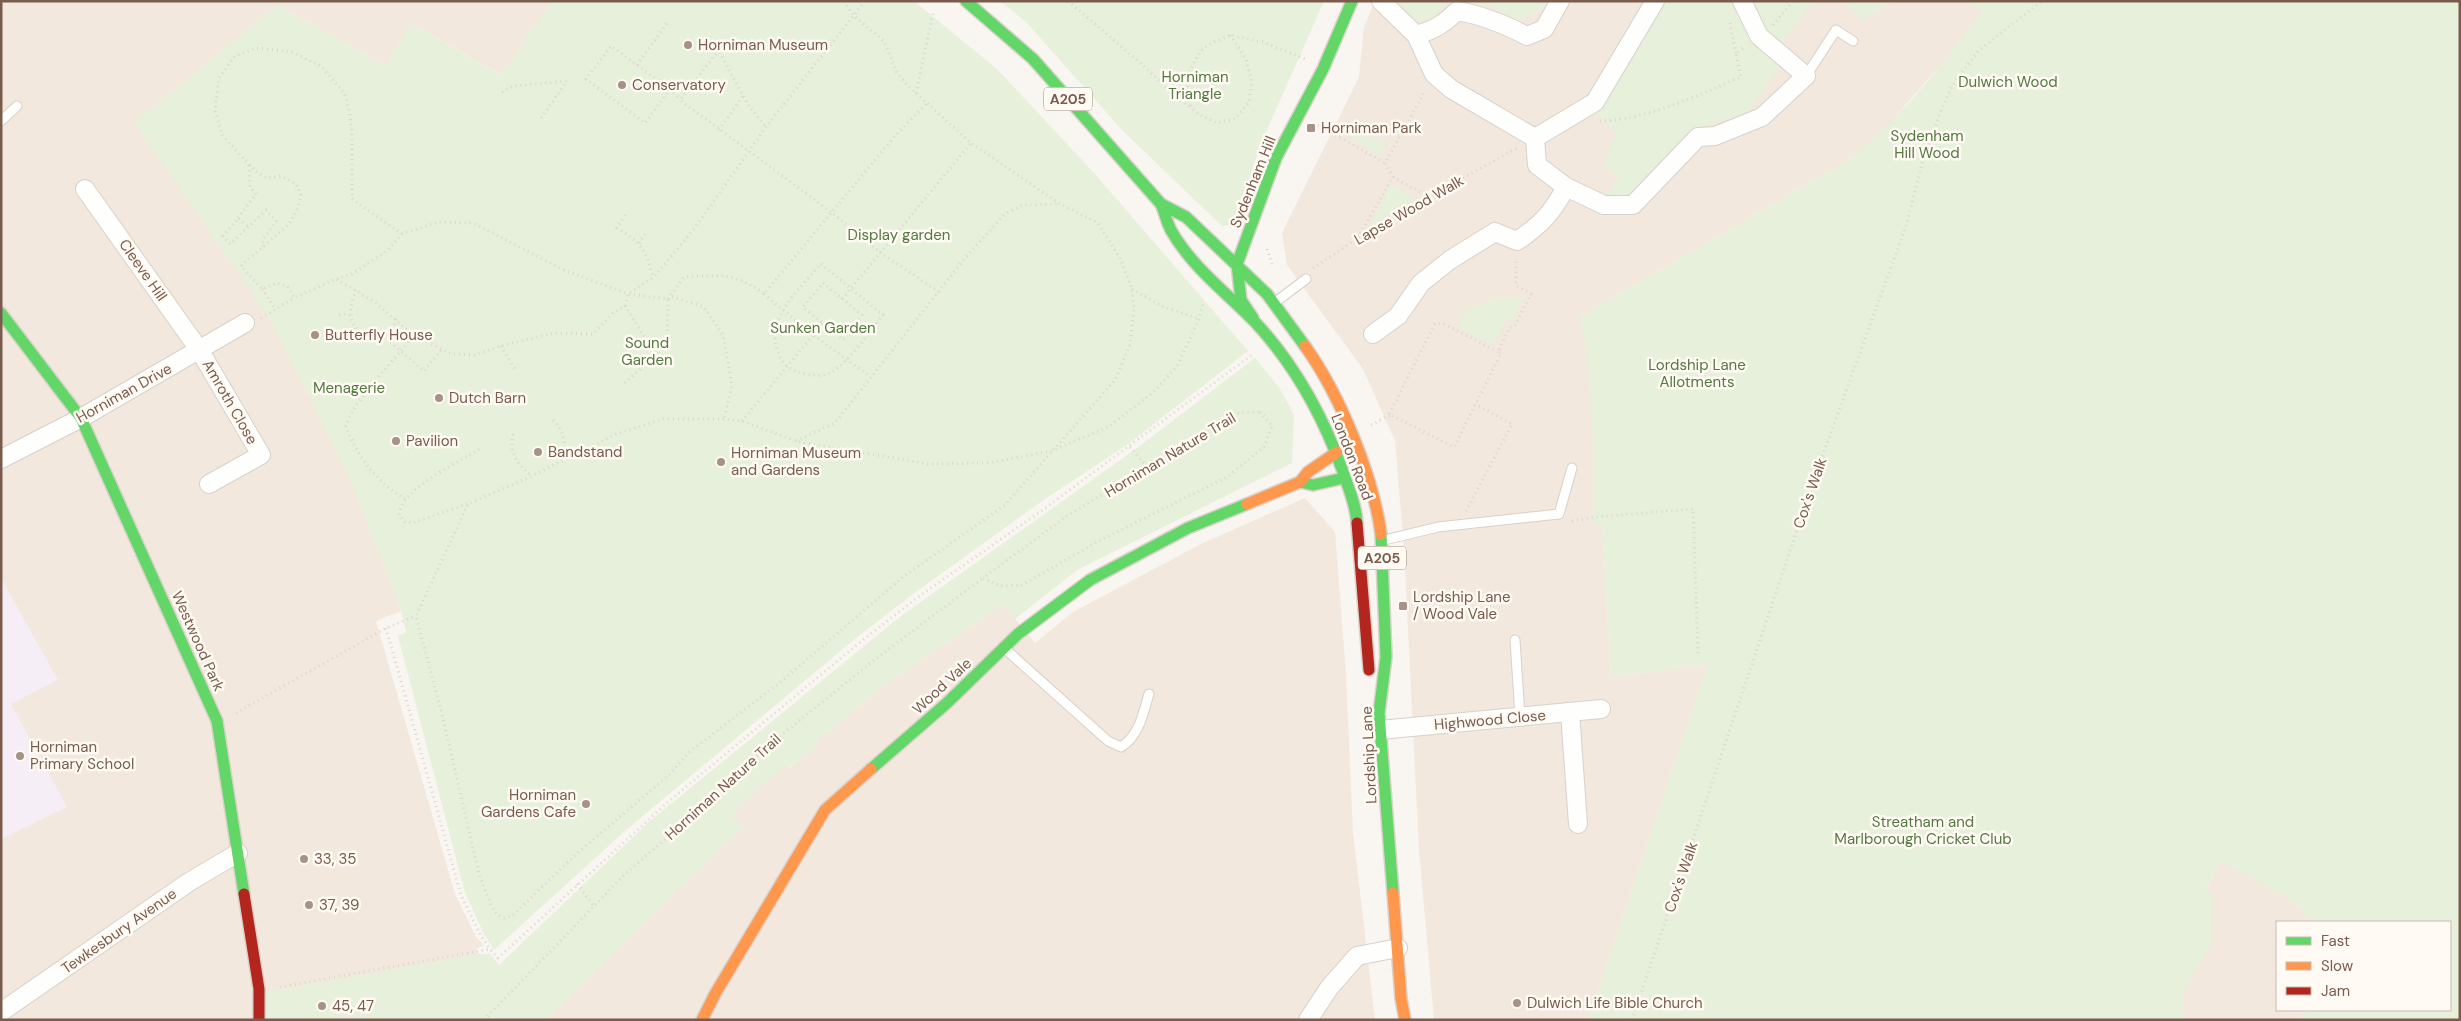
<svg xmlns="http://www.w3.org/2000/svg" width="2461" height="1021" viewBox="0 0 2461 1021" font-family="'DM Sans',sans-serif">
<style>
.residential{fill:#f2e8de}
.education{fill:#f6eef6}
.green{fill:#e7f0db}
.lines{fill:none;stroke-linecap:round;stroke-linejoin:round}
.lane-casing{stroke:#d7d1cb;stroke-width:11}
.street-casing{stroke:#d7d1cb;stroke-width:20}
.fast-casing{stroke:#d9d2cb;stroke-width:14}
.slow-casing{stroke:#d9d2cb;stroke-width:14}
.jam-casing{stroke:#d9d2cb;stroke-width:14}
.path{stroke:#dcd5d0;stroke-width:3;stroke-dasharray:1 4;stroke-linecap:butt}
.lane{stroke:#fefefd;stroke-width:9}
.street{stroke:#fefefd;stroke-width:18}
.fast{stroke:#63d668;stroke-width:11}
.slow{stroke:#ff974d;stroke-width:11}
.jam{stroke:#b3261e;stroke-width:11}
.poi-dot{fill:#a69286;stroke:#fffaf3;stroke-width:2}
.labels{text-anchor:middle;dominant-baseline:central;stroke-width:5;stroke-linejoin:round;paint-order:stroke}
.shield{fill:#fffaf3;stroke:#a28b7f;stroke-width:1}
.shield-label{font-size:14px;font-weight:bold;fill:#7a5c4d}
.poi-label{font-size:15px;fill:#7a5c4d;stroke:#fffaf3;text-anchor:start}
.park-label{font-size:15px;fill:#537a41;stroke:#fffaf3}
.street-label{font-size:15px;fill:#7a5c4d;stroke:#fffaf3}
</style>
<rect width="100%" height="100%" fill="#f9f5f0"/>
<g class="residential">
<path d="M1,1H553L501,75L411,23L386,66L277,5L268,316L351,481L401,611L376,621L455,894L476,937L484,945L476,949L479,954L478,959L443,995L426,1020H1Z"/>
<path d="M1375,1H1842L1864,20L1891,1H1968L1982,12L1952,52L1888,125L1864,148L1842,164L1580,317L1589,359L1594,438V523L1602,522L1611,677L1708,664L1588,1020H1434L1419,850L1404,548L1395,441L1363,369L1287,265L1282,233L1359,77L1364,27Z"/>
<path d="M1305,498L1335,532L1346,675L1353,833L1375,1020H546L743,827L731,817L752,793L784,766L788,769L818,744L816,741L891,681L1003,604L1035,643L1073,612L1203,543Z"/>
<path d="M2234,852L2316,922H2277V1010H2329L2330,1020H2161L2203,896L2224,855Z"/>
</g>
<path class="education" d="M1,578L58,680L11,704L67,807L1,839Z"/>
<g class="green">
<path d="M553,1H914L998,70L1094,173L1248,351L1128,444L1045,499L917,591L856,638L625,831L494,950L484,934L465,893L398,636L406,632L401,611L351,481L268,316L134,123L277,5L386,66L411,23L500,75Z"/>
<path d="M1000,1H1324L1262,141L1233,225L1222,226L1122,130L1026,22Z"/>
<path d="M1391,1H1440L1444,4L1435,18L1414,22Z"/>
<path d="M1467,1H1546L1544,7L1523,19L1515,20L1489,5L1475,7Z"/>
<path d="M1660,1H1736L1759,47L1779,67L1746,116L1695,128L1648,200L1606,198L1619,177L1603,166L1616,134L1595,111Z"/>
<path d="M1749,1H1814L1779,45L1761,30Z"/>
<path d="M1842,1H1891L1864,21Z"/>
<path d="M1968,1H2460V1020H2302L2305,1010H2450V922H2312C2294,896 2249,877 2221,861L2206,889L2213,896L2212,942L2184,990V1020H1588L1708,664L1611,677L1602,523H1594C1593,454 1594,386 1580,317L1842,164C1897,123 1941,67 1981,12Z"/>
<path d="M1350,123L1387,145L1381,156L1344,134Z"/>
<path d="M1391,184L1415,199L1368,227Z"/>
<path d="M1525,297L1511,322L1506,320L1492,345L1457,327L1465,312L1494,298Z"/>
<path d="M1255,358L1280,389L1294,415L1292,463L1077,570L1015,619L1003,604L891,681L816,741L819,744L787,769L784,767L752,793L731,817L743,827L546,1020H265L262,992L479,954H490L499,965L650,821L901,616L1133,451Z"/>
</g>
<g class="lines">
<g class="lane-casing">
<g id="lane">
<path d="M1806,76L1836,30L1853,41"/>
<path d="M1,121L17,106"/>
<path d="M1277,301L1306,279"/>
<path d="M1384,540L1438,527L1559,514L1572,468"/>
<path d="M1515,640L1520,717"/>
<path d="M1004,648L1108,741L1121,747C1140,735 1143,713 1149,694"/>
</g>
</g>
<g class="street-casing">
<g id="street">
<path d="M1381,1L1416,35L1434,74L1451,89L1535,138"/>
<path d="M1416,35C1434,30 1444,24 1457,11C1482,15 1504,24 1527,36L1544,29L1560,1"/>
<path d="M1535,138L1537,165L1566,187L1604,205H1633L1698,137L1715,136L1762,117L1806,76L1759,36L1742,1"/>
<path d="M1535,138L1595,102L1655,1"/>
<path d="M85,189L200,351L261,455L209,484"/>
<path d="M1373,334L1398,316L1421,283L1450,260L1495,232L1517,241C1541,225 1552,213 1566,187"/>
<path d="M1,459L81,418L245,323"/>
<path d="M1570,712L1578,824"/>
<path d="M1380,730L1601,709"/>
<path d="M1,1012L189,882L238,853"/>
<path d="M1308,1020L1329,988L1357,956L1398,948"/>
</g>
</g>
<g class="fast-casing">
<g id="fast">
<path d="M966,1L1033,59L1161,204L1186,217L1267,294L1305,346"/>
<path d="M1161,204C1165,213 1167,224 1172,232C1193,268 1227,293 1255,322C1295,365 1322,414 1342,469C1348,487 1356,504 1357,523"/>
<path d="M1,313L81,418L217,721L244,894"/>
<path d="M1253,318L1241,300L1237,264L1276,158L1323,69L1352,1"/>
<path d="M1300,482L1313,485L1344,478"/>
<path d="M1381,534L1386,657L1379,713L1393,893"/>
<path d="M871,769L947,703L1018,634L1090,580L1188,528L1247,504"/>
</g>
</g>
<g class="slow-casing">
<g id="slow">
<path d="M1305,346C1340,395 1373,475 1381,534"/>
<path d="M1247,504L1300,482L1308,472L1337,452"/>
<path d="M1393,893L1401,998L1405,1020"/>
<path d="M702,1020L715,994L825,810L871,769"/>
</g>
</g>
<g class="jam-casing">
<g id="jam">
<path d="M1357,523L1369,670"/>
<path d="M244,894L259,989V1020"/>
</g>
</g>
<g class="path">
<path d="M844,1L853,15L884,41L897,73L909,87L971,143L1060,204L1098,223L1120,258L1132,289L1134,309L1130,345L1115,380L1005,505L903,577L783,680L688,753L670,774L574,856L512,916L504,918L498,915L492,907L479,874L441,710L416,616L468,504L532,476L614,435L662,419H724L742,421L796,441L928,464L988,463L1051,451L1108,427L1155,391L1177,366L1199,319L1203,304"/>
<path d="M1068,1L1135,58L1176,97L1192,108"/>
<path d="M1730,23L1736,54"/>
<path d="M1773,25L1793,1"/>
<path d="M1230,35L1246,59L1252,82L1249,102L1235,119L1216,123C1209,119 1198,115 1193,109C1179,94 1191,63 1202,50C1209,43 1221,39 1230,35L1263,42L1305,59"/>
<path d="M717,48L749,106L766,127"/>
<path d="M719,50L680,100L831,212L881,253L939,292"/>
<path d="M637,65L667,23L670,25"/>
<path d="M670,89L645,123L586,79L611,46L670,89L680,100"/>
<path d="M502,92L513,86L567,81"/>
<path d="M916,93L933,13"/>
<path d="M541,118L567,81"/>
<path d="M1600,121C1646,120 1699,95 1741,77L1736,54L1744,47"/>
<path d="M1318,125L1385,163"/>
<path d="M719,130L743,96"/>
<path d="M1393,177L1429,197"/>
<path d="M625,215L617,228C641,243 646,249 653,277"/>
<path d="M238,218L256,194L250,187L249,165"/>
<path d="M247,226L238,218L223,236L230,244L266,210L276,221L264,238L262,247"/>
<path d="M402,234L352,199V137L350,114L345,94L321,66L292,52L257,48L235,56L219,78L215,111L222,135L255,171L267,178L281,176L296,184L301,195L297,210L289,224L241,266L262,289L277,283L287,286L294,298L336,279L376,303L413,335L452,354L475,355L501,346L555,333L593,334L613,313L625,306L628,294L654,277L694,229L766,127L865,1"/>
<path d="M1358,238L1393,177L1385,163L1425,91"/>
<path d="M639,243L645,234"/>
<path d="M1267,249L1272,264"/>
<path d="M821,264L883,315C869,332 850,361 832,372C822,378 808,375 798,372C790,369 782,363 779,355C763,319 800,289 821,264Z"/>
<path d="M1313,268L1378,225L1517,148"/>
<path d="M337,279L352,274L388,250L402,234L439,222L473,223L564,270L628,294L668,299L667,339L655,357L623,384"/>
<path d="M823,283L862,315L843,340L803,307Z"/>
<path d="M262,289L276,310"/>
<path d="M1132,289L1162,306L1199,319"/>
<path d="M356,290C351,303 346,321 359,330"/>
<path d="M764,294L813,335L870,376"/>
<path d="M672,297L704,307L723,335L732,386L724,419"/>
<path d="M668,299L684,277C719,275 735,272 764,294L894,137L927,103"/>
<path d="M842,299L971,143"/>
<path d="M625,306L656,355"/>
<path d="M339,315L344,314L351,316"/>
<path d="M261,318L294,298"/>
<path d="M396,319L389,341L424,371L442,349"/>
<path d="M501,346L516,371"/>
<path d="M1498,352L1442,323L1435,324L1389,414L1454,447L1501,353L1498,352L1509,328L1515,325L1531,294L1516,285V259"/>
<path d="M1260,412L1272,426L1264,447L1227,477L1097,542L1022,585L1000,586L983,578L1067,516L1147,467L1237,413Z"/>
<path d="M553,420C565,433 566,443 564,459"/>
<path d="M742,421L823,323"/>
<path d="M1371,425L1390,415"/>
<path d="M513,434C509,454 517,464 532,476"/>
<path d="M796,441L835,423L965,258L1005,214L1023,205L1060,204"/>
<path d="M1130,447L1147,467"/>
<path d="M405,499C377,482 357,457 346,426C355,396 395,362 413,335"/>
<path d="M467,504L413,523L405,522L399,515C401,488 460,462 481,448"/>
<path d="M1466,511L1512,424L1475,404"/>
<path d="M1572,521L1594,517L1693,509L1698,654"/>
<path d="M386,628L461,895L481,936L490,949"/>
<path d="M236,713L386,628L416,616"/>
<path d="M577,884L593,905"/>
<path d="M280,987L490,949L498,958L669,801L858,644L918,597L1044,509L1253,354"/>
<path d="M484,1020L624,875L708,802L764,749L877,658L983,578"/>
<path d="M1632,1020L1817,471L1906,226L1923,160L1940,113L1952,86L1978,51L2042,1"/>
</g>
<use href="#lane" class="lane"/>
<use href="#street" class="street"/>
<use href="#fast" class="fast"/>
<use href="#slow" class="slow"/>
<use href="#jam" class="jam"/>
</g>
<g class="poi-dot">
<circle cx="688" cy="45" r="5"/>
<circle cx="622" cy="85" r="5"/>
<rect x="1306" y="123" width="10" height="10" rx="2.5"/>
<circle cx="315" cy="335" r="5"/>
<circle cx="439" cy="398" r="5"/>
<circle cx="396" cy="441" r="5"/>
<circle cx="538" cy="452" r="5"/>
<circle cx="721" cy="462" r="5"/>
<rect x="1398" y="601" width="10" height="10" rx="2.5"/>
<circle cx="20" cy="756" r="5"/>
<circle cx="586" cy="804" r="5"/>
<circle cx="304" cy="859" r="5"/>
<circle cx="309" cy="905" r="5"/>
<circle cx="1517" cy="1003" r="5"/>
<circle cx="322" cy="1006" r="5"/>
</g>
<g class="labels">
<g class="shield">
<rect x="1044" y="87.5" width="48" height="23" rx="4"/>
<rect x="1358" y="546.5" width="48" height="23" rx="4"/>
</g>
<g class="shield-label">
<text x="1068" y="99">A205</text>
<text x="1382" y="558">A205</text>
</g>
<g class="poi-label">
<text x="698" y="45">Horniman Museum</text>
<text x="632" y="85">Conservatory</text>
<text x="1321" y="128">Horniman Park</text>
<text x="325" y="335">Butterfly House</text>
<text x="449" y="398">Dutch Barn</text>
<text x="406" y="441">Pavilion</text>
<text x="548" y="452">Bandstand</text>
<text x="731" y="453">Horniman Museum<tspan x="731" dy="17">and Gardens</tspan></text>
<text x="1413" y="597">Lordship Lane<tspan x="1413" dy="17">/ Wood Vale</tspan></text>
<text x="30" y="747">Horniman<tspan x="30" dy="17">Primary School</tspan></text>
<text x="576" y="795" text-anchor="end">Horniman<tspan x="576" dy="17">Gardens Cafe</tspan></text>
<text x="314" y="859">33, 35</text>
<text x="319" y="905">37, 39</text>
<text x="1527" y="1003">Dulwich Life Bible Church</text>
<text x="332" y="1006">45, 47</text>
</g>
<g class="park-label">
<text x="1195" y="77">Horniman<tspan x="1195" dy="17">Triangle</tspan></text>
<text x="2008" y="82">Dulwich Wood</text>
<text x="1927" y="136">Sydenham<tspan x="1927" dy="17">Hill Wood</tspan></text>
<text x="899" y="235">Display garden</text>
<text x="823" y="328">Sunken Garden</text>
<text x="647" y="343">Sound<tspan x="647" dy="17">Garden</tspan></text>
<text x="1697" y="365">Lordship Lane<tspan x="1697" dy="17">Allotments</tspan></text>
<text x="349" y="388">Menagerie</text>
<text x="1923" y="822">Streatham and<tspan x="1923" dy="17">Marlborough Cricket Club</tspan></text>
</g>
<g class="street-label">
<text transform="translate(1253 182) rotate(-68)">Sydenham Hill</text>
<text transform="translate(1409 210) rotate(-30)">Lapse Wood Walk</text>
<text transform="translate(143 270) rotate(55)">Cleeve Hill</text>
<text transform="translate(124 393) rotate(-29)">Horniman Drive</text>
<text transform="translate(230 402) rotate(60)">Amroth Close</text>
<text transform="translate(1170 455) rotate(-31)">Horniman Nature Trail</text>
<text transform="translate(1352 457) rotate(69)">London Road</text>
<text transform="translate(1810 493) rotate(-71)">Cox's Walk</text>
<text transform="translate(198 641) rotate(66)">Westwood Park</text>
<text transform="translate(942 686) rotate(-43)">Wood Vale</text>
<text transform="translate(1490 720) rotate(-5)">Highwood Close</text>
<text transform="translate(1369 755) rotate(-93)">Lordship Lane</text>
<text transform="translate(723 787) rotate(-42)">Horniman Nature Trail</text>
<text transform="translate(1681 877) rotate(-71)">Cox's Walk</text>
<text transform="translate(119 931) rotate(-35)">Tewkesbury Avenue</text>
</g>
</g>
<rect width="2461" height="1021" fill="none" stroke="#7a5c4d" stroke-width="5"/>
<rect x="2276" y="921" width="175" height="90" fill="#fffaf3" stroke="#cabbb1"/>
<rect x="2286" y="937" width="25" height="8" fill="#63d668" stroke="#cabbb1"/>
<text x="2321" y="946" font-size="15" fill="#7a5c4d">Fast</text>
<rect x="2286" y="962" width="25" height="8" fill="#ff974d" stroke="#cabbb1"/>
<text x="2321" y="971" font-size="15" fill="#7a5c4d">Slow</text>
<rect x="2286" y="987" width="25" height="8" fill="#b3261e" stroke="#cabbb1"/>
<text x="2321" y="996" font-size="15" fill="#7a5c4d">Jam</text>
</svg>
